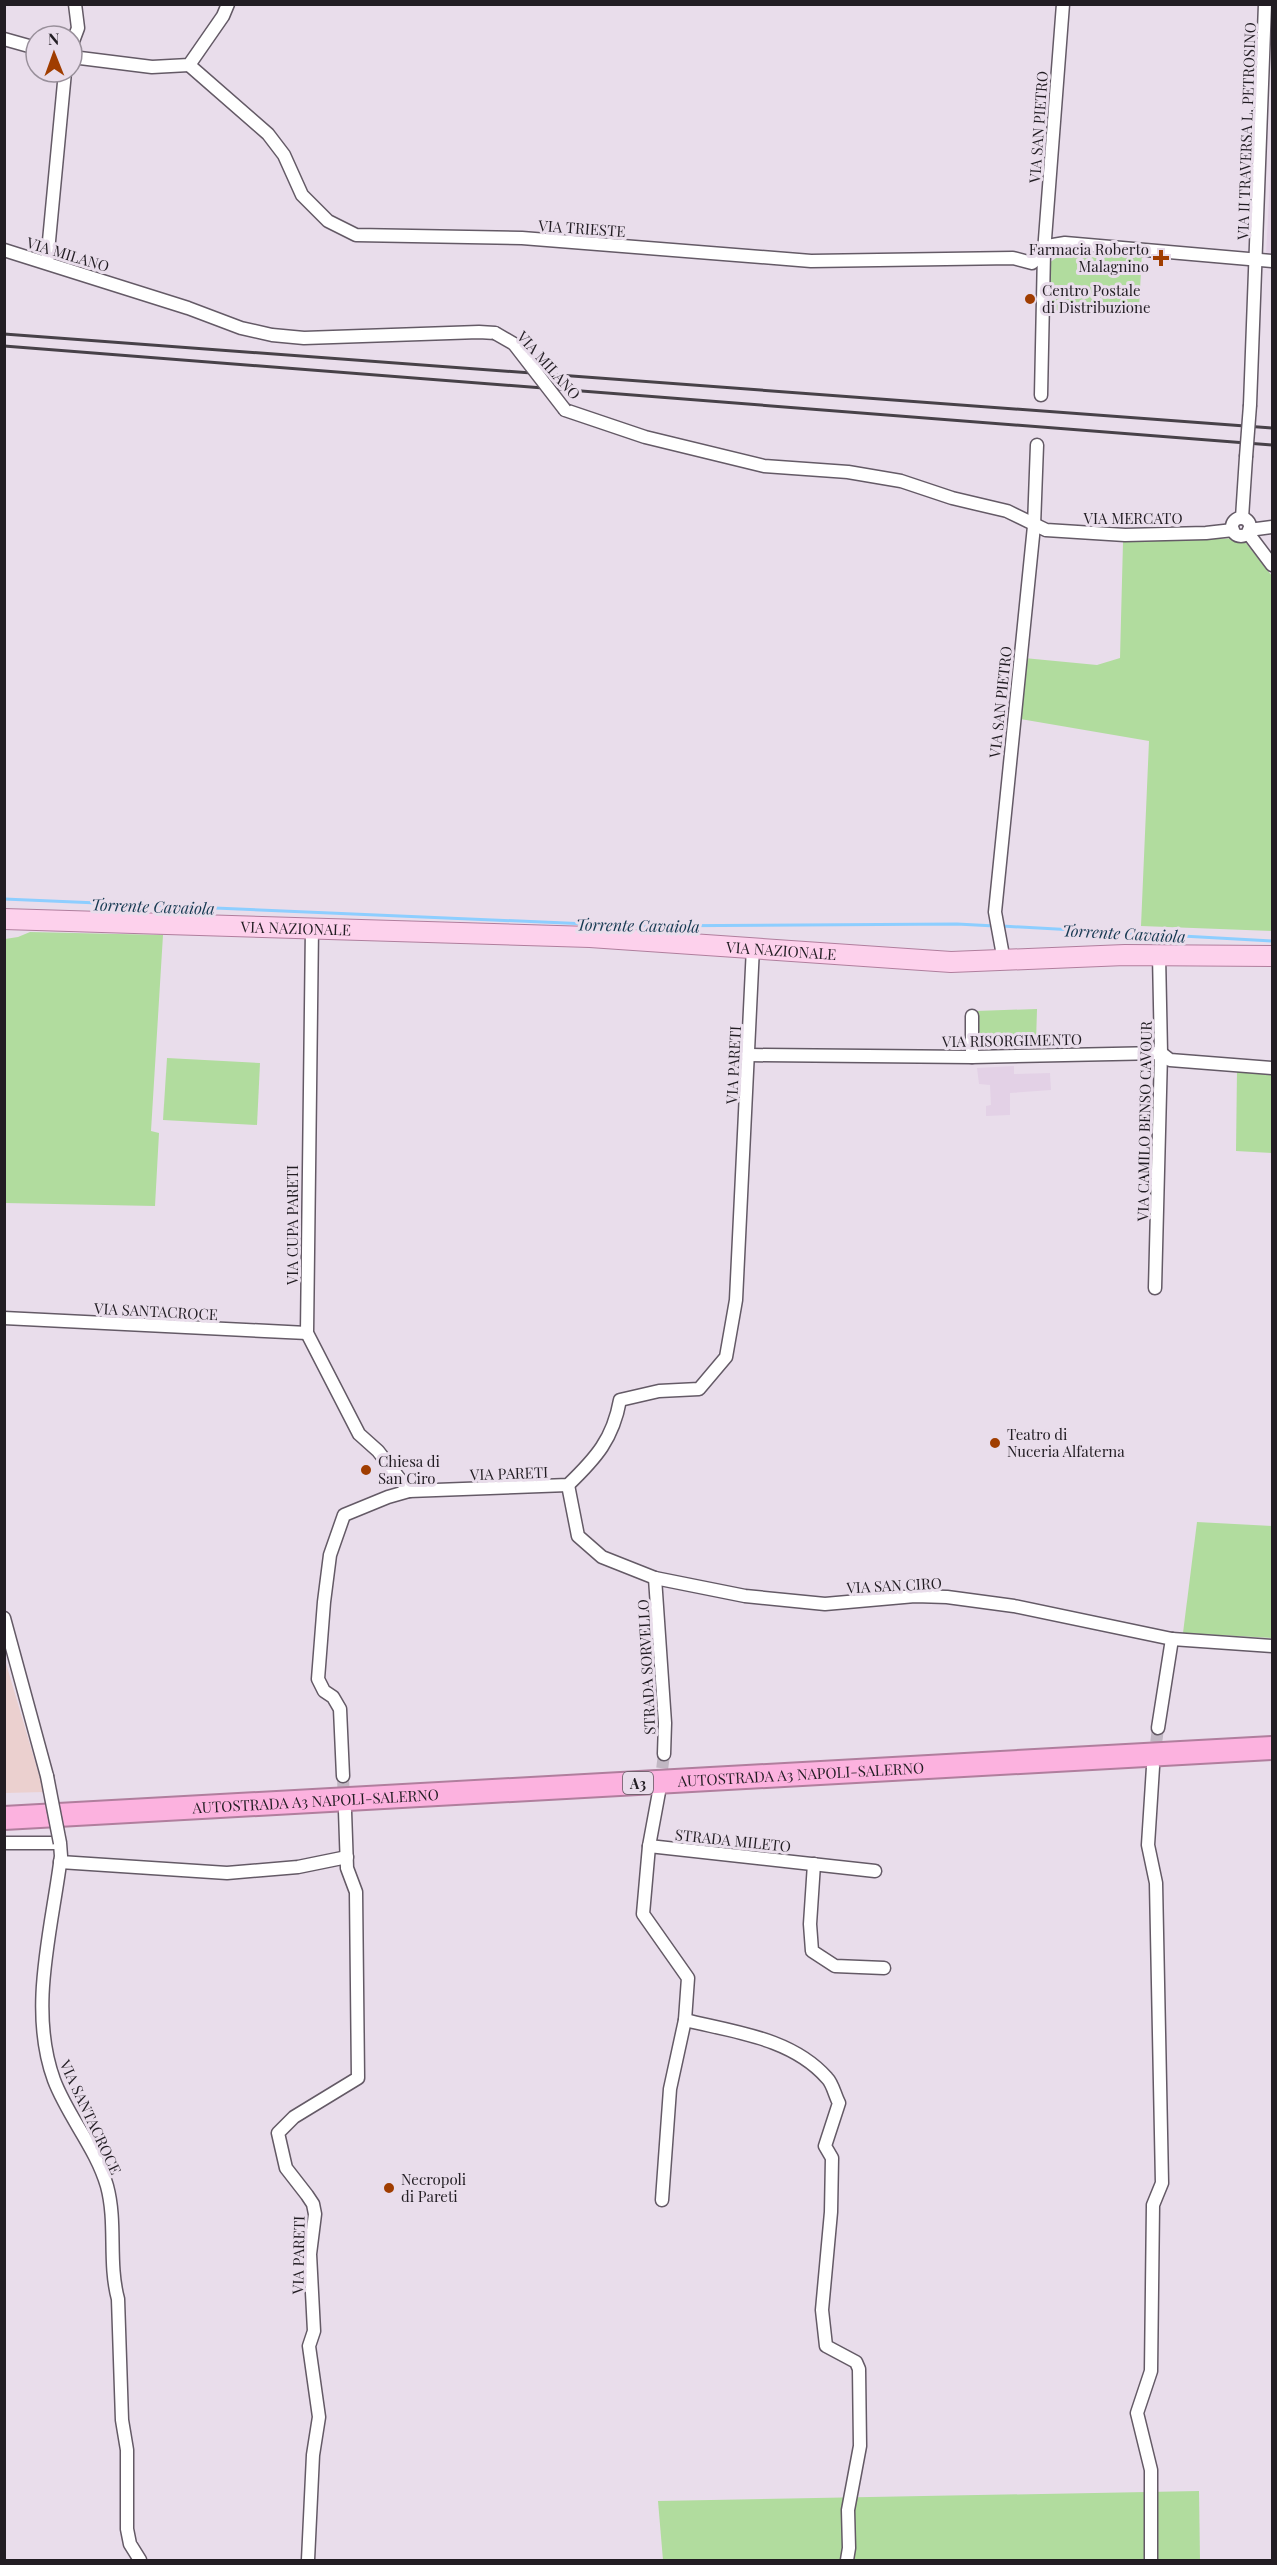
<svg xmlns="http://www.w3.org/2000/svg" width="1277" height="2565" viewBox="0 0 1277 2565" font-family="'Playfair Display',serif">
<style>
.built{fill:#e3d1e6}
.industrial{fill:#ebd0cf}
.green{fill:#b1dc9e}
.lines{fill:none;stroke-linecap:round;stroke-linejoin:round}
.stream{stroke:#8dceff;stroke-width:3}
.minor-tunnel{stroke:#c1b7c3;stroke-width:12;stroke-dasharray:12 6;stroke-linecap:butt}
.minor-casing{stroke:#645a66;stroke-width:15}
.primary-casing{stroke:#b07e9d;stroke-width:22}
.motorway-casing{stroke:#b07e9d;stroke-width:26}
.minor{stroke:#fff;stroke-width:12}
.primary{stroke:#fdd1ec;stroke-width:20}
.motorway{stroke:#fcb2df;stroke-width:22}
.rail{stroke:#474148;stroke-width:3}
.minor-bridge-casing{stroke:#645a66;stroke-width:15;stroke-linecap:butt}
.minor-bridge{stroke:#fff;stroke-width:12}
.poi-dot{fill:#a03d00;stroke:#e9ddeb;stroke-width:2}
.labels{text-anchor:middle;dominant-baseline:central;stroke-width:6;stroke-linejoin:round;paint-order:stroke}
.shield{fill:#e9ddeb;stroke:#5e575f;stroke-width:1.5}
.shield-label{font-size:14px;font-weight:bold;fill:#221d23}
.street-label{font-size:15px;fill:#221d23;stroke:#e9ddeb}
.poi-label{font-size:15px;fill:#221d23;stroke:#e9ddeb;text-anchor:start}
.water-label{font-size:16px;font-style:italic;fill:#153851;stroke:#e9ddeb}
</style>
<rect width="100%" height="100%" fill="#e9ddeb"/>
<g class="built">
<path d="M1272,143V256L1266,255Z"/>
<path d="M1014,1066V1074L1050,1073L1051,1090L1010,1093V1115L986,1116V1106L991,1105L990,1085L979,1084L977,1068Z"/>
</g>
<path class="industrial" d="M5,1660L44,1792L5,1793Z"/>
<g class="green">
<path d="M1069,249L1142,252L1139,309L1072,305L1068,312L1048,311L1046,265Z"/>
<path d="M1242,538L1272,576V931L1141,926L1149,741L1014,718L1024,658L1097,665L1120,658L1123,542Z"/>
<path d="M30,932L163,935L151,1131L159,1133L155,1206L5,1203V939L18,937Z"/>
<path d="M1037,1009L1036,1043L975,1045L976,1011Z"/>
<path d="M167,1058L260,1063L257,1125L163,1120Z"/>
<path d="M1237,1070H1272V1153L1236,1151Z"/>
<path d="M1197,1522L1272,1526V1638L1183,1633Z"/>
<path d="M1199,2491L1200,2560H663L658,2501Z"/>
</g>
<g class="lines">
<g class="stream">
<path d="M4,899L634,926L957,924L995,926"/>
<path d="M1002,926L1272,941"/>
</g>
<g class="minor-tunnel">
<path d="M1154,1760L1158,1728"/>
<path d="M343,1776L344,1805"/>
<path d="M660,1786L664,1754"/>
</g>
<g class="minor-casing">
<g id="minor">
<path d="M4,39L36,48"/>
<path d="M72,44L78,28L75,4"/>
<path d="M72,57L152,67L189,65L223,16L228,4"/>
<path d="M189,65L268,134L284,155L302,195L328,221L356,235L522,238L811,261L1013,258L1032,263L1053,245L1065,243L1272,261"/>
<path d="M4,250L188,308L241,328L272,335L304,338L479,332L495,333"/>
<path d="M47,262L65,72"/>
<path d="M1041,395L1044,252L1063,4"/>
<path d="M1250,405L1265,4"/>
<path d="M565,410L645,437L764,466L848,472L901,481L952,498L1007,511L1046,530L1125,535L1206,533L1233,530"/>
<path d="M1242,518L1246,457"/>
<circle cx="1241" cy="527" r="9"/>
<path d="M1249,530L1272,527"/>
<path d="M1248,533L1272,565"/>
<path d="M312,927L307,1333L359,1434L378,1451L409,1491"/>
<path d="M1004,961L995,912L1034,526L1037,445"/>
<path d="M972,1016V1057"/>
<path d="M749,1055L972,1057L1161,1053L1170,1060L1272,1068"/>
<path d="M1155,1288L1161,1053L1159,955"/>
<path d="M4,1318L307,1333"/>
<path d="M568,1485L578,1536L602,1557L655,1578L745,1596L825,1604L915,1596L947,1597L1014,1606L1172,1639L1272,1646"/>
<path d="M655,1578L665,1723L664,1754"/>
<path d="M4,1618L47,1776"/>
<path d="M1158,1728L1172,1639"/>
<path d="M343,1776L340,1709L333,1697L324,1691L318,1679L324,1602L330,1555L344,1515L388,1497L409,1491L568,1485C596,1458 613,1439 620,1400L659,1391L699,1389L726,1357L736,1300L753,947"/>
<path d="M659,1792L649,1846L643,1914L688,1978L685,2020L670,2089L662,2200"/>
<path d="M4,1843H60L61,1856C52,1929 28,2009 54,2080C68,2117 96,2148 107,2186C117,2223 108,2262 118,2299L122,2420L127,2450V2529L130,2544L140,2560"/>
<path d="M649,1846L875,1871"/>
<path d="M60,1862L227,1873L298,1867L347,1857"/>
<path d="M814,1864L810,1924L812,1951L835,1966L884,1968"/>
<path d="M685,2020C734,2032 792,2038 827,2078C833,2084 835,2096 839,2103L825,2146L832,2158L831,2212L822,2310L826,2346L856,2362L859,2369L860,2446L848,2510L849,2548L847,2560"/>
<path d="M308,2560L313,2455L319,2417L309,2346L314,2331L310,2254L315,2214L313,2204L307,2195L286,2168L278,2133L294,2117L358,2078L356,1892L347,1868L345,1811"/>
<path d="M1151,2560V2470L1137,2413L1151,2371L1153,2205L1162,2183L1156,1883L1148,1845L1153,1767"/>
</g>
</g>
<g class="primary-casing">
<g id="primary">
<path id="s1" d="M4,919L590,937L951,962L1125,955L1272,956"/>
</g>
</g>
<g class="motorway-casing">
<g id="motorway">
<path id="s2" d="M4,1818L1272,1748"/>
</g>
</g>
<use href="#minor" class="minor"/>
<use href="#primary" class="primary"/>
<use href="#motorway" class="motorway"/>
<g class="rail">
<path d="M4,334L1272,428"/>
<path d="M4,346L1272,445"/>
</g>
<g class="minor-bridge-casing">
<g id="minor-bridge">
<path d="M495,333L514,344L565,410"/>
<path d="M1246,457L1250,405"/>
<path d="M47,1776L60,1843"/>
</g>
</g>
<use href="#minor-bridge" class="minor-bridge"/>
</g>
<g class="poi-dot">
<path d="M1158 249h6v6h6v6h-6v6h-6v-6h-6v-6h6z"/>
<circle cx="1030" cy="299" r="6"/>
<circle cx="995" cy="1443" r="6"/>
<circle cx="366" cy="1470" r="6"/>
<circle cx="389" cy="2188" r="6"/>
</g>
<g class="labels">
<rect class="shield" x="623" y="1772" width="30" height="22" rx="4.5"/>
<g class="shield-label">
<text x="638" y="1783">A3</text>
</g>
<g class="street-label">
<text transform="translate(1038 127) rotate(-86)">VIA SAN PIETRO</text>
<text transform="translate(1246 131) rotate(-88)">VIA II TRAVERSA L. PETROSINO</text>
<text transform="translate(582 228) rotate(4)">VIA TRIESTE</text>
<text transform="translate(68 254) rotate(17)">VIA MILANO</text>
<text transform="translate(549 365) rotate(48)">VIA MILANO</text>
<text x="1133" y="518">VIA MERCATO</text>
<text transform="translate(1000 702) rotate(-84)">VIA SAN PIETRO</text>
<text stroke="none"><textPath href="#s1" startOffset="292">VIA NAZIONALE</textPath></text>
<text stroke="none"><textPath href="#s1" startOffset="778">VIA NAZIONALE</textPath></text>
<text transform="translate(1012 1040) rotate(-1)">VIA RISORGIMENTO</text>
<text transform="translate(733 1065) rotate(-87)">VIA PARETI</text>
<text transform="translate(1144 1121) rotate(-89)">VIA CAMILO BENSO CAVOUR</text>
<text transform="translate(292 1225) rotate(-90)">VIA CUPA PARETI</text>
<text transform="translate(156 1311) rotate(3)">VIA SANTACROCE</text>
<text transform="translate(509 1473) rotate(-2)">VIA PARETI</text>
<text transform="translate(894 1585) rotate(-3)">VIA SAN CIRO</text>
<text transform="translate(646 1667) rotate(-93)">STRADA SORVELLO</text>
<text stroke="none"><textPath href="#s2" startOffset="798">AUTOSTRADA A3 NAPOLI-SALERNO</textPath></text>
<text stroke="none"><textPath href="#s2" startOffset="312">AUTOSTRADA A3 NAPOLI-SALERNO</textPath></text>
<text transform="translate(733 1840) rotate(6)">STRADA MILETO</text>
<text transform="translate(91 2117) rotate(65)">VIA SANTACROCE</text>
<text transform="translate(298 2255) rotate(-89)">VIA PARETI</text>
</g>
<g class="poi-label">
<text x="1149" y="249" text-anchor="end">Farmacia Roberto<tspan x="1149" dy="17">Malagnino</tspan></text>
<text x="1042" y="290">Centro Postale<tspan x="1042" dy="17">di Distribuzione</tspan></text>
<text x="1007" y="1434">Teatro di<tspan x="1007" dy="17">Nuceria Alfaterna</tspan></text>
<text x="378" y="1461">Chiesa di<tspan x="378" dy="17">San Ciro</tspan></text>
<text x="401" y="2179">Necropoli<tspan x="401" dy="17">di Pareti</tspan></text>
</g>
<g class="water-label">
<text transform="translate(153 906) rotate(2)">Torrente Cavaiola</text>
<text transform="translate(638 925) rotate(1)">Torrente Cavaiola</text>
<text transform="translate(1124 933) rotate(3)">Torrente Cavaiola</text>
</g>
</g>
<rect width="1277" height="2565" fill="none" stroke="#221d23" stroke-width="12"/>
<g transform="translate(54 54) rotate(359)"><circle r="28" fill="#e9ddeb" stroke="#99909b" stroke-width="1.5"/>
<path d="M0-4.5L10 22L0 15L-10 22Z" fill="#a03d00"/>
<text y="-9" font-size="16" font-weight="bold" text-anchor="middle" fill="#221d23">N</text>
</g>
</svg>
